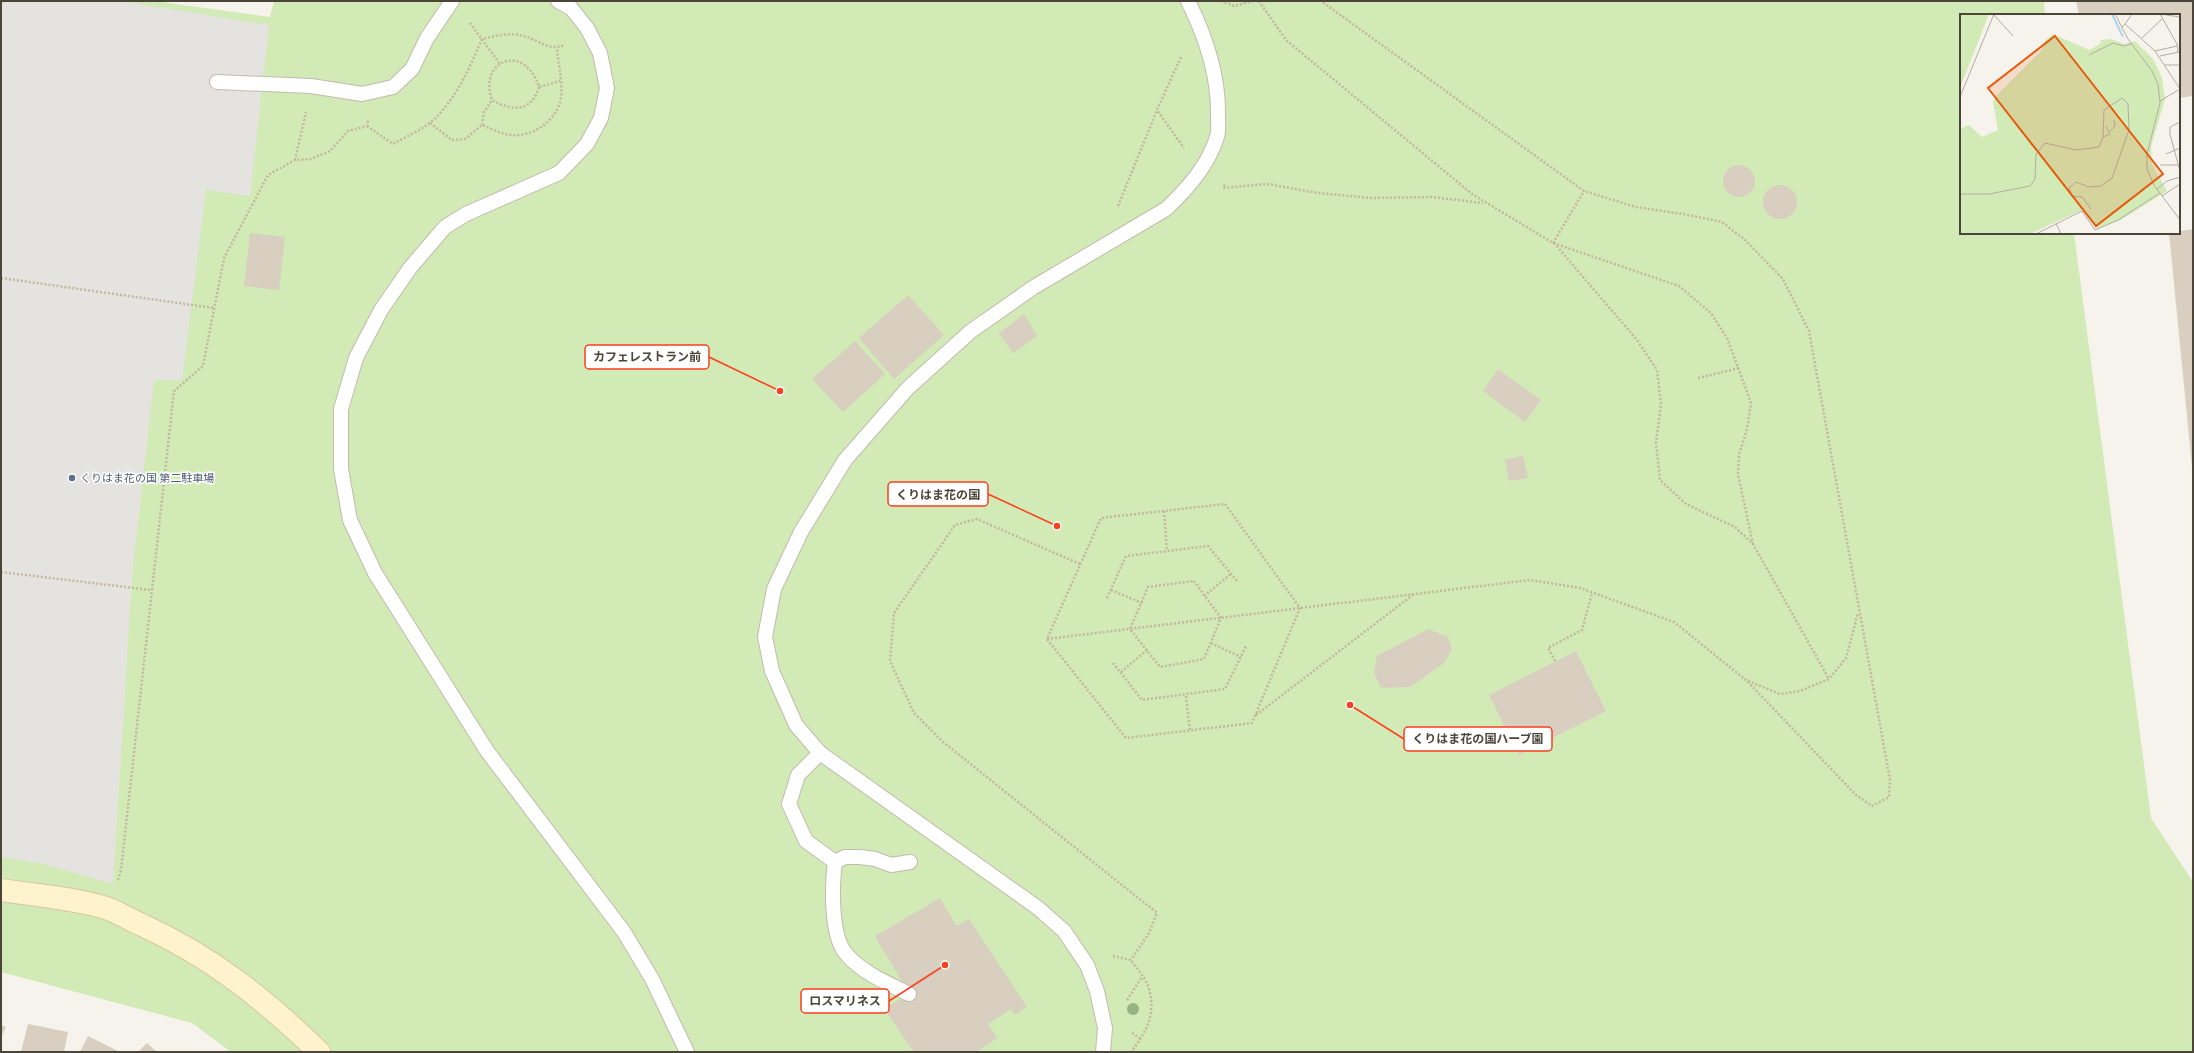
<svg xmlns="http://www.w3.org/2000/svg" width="2194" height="1053" viewBox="0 0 2194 1053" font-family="'PT Sans Narrow','Noto Sans JP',sans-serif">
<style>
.green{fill:#d2eab5}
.parking{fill:#e5e3e0}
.building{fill:#d8cfc1}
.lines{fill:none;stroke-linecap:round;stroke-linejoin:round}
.lane-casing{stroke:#c2bbae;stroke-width:16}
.secondary-casing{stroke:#d6c79b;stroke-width:24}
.path{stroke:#c4b79f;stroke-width:2.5;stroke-dasharray:2 2;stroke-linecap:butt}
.lane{stroke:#fff;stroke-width:14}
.secondary{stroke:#fff3cd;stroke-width:22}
.tree{fill:#97b381}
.service-dot{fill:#5c6f8a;stroke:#fff;stroke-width:1.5}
.labels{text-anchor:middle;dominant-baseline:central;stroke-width:3;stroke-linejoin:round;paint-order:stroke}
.service-label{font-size:11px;fill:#4e5e75;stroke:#fff;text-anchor:start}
.inset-river{fill:none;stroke:#a9d4f2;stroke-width:2}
.inset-road{fill:none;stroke:#b2ada4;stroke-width:1}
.view{fill:#e8590c;fill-opacity:0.15;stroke:#e8590c;stroke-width:2}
.inset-edge{fill:none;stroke:#4b4439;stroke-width:2}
.leader{fill:none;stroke:#fc3f1d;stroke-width:1.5}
.callout-dot{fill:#fc3f1d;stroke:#fff;stroke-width:1.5}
.callout{fill:#fff;stroke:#fc3f1d;stroke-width:1.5}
.callout-label{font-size:12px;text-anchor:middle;font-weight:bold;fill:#4b4439}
</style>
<rect width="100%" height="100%" fill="#f6f3ec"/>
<path class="green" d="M1,1H154L270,17L274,1H2044L2045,15H1961V233H2074L2151,818L2193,882V1052H231L192,1023L1,972Z"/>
<path class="parking" d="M1,1H120L269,25L250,196L206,190L182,380H154L132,575L113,884L43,864L1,857Z"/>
<g class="building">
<path d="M2076,1H2193V96L2179,98V15H2079Z"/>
<circle cx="1739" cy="181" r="16"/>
<circle cx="1780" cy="202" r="17"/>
<path d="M2193,229V467H2192L2169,233Z"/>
<path d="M250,233L285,237L279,290L244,286Z"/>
<path d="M908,295L944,335L894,379L859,338Z"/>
<path d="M1024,314L1037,336L1013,353L999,333Z"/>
<path d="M855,341L885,374L843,412L812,379Z"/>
<path d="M1498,369L1541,400L1525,422L1483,391Z"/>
<path d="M1523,455L1528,478L1509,481L1505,460Z"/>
<path d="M1428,629L1448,637L1452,650L1443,664L1410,687L1381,688L1374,673L1377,656Z"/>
<path d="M1576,651L1606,711L1519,755L1489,695Z"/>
<path d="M940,898L957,926L969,919L1027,1007L1014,1015L1011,1009L988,1024L997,1038L976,1052H914L884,1009L909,994L875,936Z"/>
<path d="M28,1024L68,1032L64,1052H21Z"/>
<path d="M1,1025L6,1027L1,1038Z"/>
<path d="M88,1036L120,1052H80Z"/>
<path d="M147,1043L157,1052H138Z"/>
</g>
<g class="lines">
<g class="lane-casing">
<g id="lane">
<path d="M558,1L571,8L587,28L600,53L607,88L601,118L587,144L559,173L466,214L445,227L410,268L381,310L356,358L341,409V469L350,520L375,573L487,751L624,932L652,979L687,1052"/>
<path d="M217,82L311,86L362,94L393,87L412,69L427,38L452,1"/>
<path d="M820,753L798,775L789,804L806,841L835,862L845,857H860L875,859L891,865L910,862"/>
<path d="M835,862C832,884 830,937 847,955C863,973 887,983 909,994"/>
<path d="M1103,1052L1105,1028L1097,991L1087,965L1064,931L1038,908L820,753L796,725L772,671L765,637L774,589L801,532L845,460L908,388L971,331L1034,287L1166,209C1187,189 1208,166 1217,137C1219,131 1218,122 1218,116C1219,75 1206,37 1188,1"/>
</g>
</g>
<g class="secondary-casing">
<path id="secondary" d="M1,890C35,895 73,898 106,908C118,912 130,920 142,925C212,957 264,999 319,1052"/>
</g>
<g class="path">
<path d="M1221,1L1234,6L1254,1"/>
<path d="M1259,1L1286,40L1472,194L1553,243L1679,286L1711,313L1727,338L1751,403L1747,429L1739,455L1738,474L1753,544"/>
<path d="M470,23L500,64"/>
<path d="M1181,57L1157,110L1184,148"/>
<path d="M539,87C531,113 513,111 492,100C478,61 524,41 539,87L560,81"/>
<path d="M430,123L452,140L465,139L482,125C492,129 501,134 511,135C534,137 557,120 561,98C563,82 558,64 557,48"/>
<path d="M482,125L484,112L492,100"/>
<path d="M367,126L393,144C405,137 420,131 431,122C456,100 469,69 482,39C494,36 507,33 519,35C538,38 546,52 565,45"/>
<path d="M295,160L306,112"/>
<path d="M1225,185L1223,188L1267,184L1318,193L1372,198L1432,197L1483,203"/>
<path d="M1118,206L1157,110"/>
<path d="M1553,243L1584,191"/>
<path d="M1554,243L1637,340L1657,370L1661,404L1656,443L1660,480L1686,504L1735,527L1753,544L1829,679"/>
<path d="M1,278L214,308"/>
<path d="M1698,378L1739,368"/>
<path d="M1225,504L1300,608L1252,723L1126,738L1047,639L1101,518Z"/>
<path d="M1164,511L1167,551"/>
<path d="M1080,564L977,519L955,525L894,613L890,661L914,713L943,742L1157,913L1149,933L1131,960"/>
<path d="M1,572L151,590"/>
<path d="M1194,581L1221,618L1204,659L1160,667L1130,629L1148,587Z"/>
<path d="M1111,590L1142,603"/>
<path d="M1204,596L1231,574"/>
<path d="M1107,598L1126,556L1208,546L1237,581"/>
<path d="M1047,639L1530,580L1580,588L1674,622L1747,681L1856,795L1872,806L1889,797L1890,780L1809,331L1783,279L1745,240L1722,222L1689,215L1636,207L1584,191L1321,1"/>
<path d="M1211,643L1241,657"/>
<path d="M1555,661L1548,648L1582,630L1592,593"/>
<path d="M1113,663L1142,700L1225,689L1246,646"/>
<path d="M1121,672L1147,650"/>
<path d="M1748,681L1780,694L1800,691L1829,679L1846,658L1858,613"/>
<path d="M1186,696L1190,731"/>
<path d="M1256,715L1414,594"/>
<path d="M118,880L121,870L174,391L203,366L224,258L268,175L295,160L311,159L330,151L348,131L367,126L368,120"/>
<path d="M1113,956L1131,960C1136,968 1145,977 1148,986C1157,1013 1147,1031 1131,1052"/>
<path d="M1127,1000L1142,977"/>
<path d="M1132,1033L1141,1039"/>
</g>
<use href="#lane" class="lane"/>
<use href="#secondary" class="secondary"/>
</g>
<circle class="tree" cx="1133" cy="1009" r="6"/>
<circle class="service-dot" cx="72" cy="478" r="4"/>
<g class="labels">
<g class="service-label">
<text x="80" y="478">くりはま花の国 第二駐車場</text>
</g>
</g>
<g transform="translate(1960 14)">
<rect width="220" height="220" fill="#f6f3ec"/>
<path d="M0,0H29L0,74ZM93,20L129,36L140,30L141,26L150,25L165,30L175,27L193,45L202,63L205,85L191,133L192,150L207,177L159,207L136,214L124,195L70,220H0V115L9,111L22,123L38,116L33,88L35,83L82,36L85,26Z" fill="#d2eab5"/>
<path class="inset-river" d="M152,0L163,23"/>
<path class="inset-road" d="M33,0L53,22M155,0L168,25L192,57L198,70L200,89L187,140V155L194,171L220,206M200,0L217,30L218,38M200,0L220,3M165,10L172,0M162,13L165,10L195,37L220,75M182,24L202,5M195,37L217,32M129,41L153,29L163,32L171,30M200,42L219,38M205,51H220M0,83L34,0M200,87L220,75M220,108L210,113V120L220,157M150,117L155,112L154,106M143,123L150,120L146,112M206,140L220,134M200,151H218M197,175L207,167L220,163M0,180H29L70,172L75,165L76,140L85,129L116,136L139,133L143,123L144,96L162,84L168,90L169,116L152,164L141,172L129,173L116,168L109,174L112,182L122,183L131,195M202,182L220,170M96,209L101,220M76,220L122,197L135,216L158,206L200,179"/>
<path class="view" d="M95,22L203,160L136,212L28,74Z"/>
<rect width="220" height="220" class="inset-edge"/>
</g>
<path class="leader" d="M780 391L709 357M1057 526L988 494M1350 705L1404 739M945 965L889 1001"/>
<g class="callout-dot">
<circle cx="780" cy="391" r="4"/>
<circle cx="1057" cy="526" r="4"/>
<circle cx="1350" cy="705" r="4"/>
<circle cx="945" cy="965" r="4"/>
</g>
<g class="callout">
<rect x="585" y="345" width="124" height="24" rx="4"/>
<rect x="888" y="482" width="100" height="24" rx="4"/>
<rect x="1404" y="727" width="148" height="24" rx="4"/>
<rect x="801" y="989" width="88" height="24" rx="4"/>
</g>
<g class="callout-label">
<text x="647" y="361">カフェレストラン前</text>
<text x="938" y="499">くりはま花の国</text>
<text x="1478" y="743">くりはま花の国ハーブ園</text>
<text x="845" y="1005">ロスマリネス</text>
</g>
<rect width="2194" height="1053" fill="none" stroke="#4b4439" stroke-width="4"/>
</svg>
